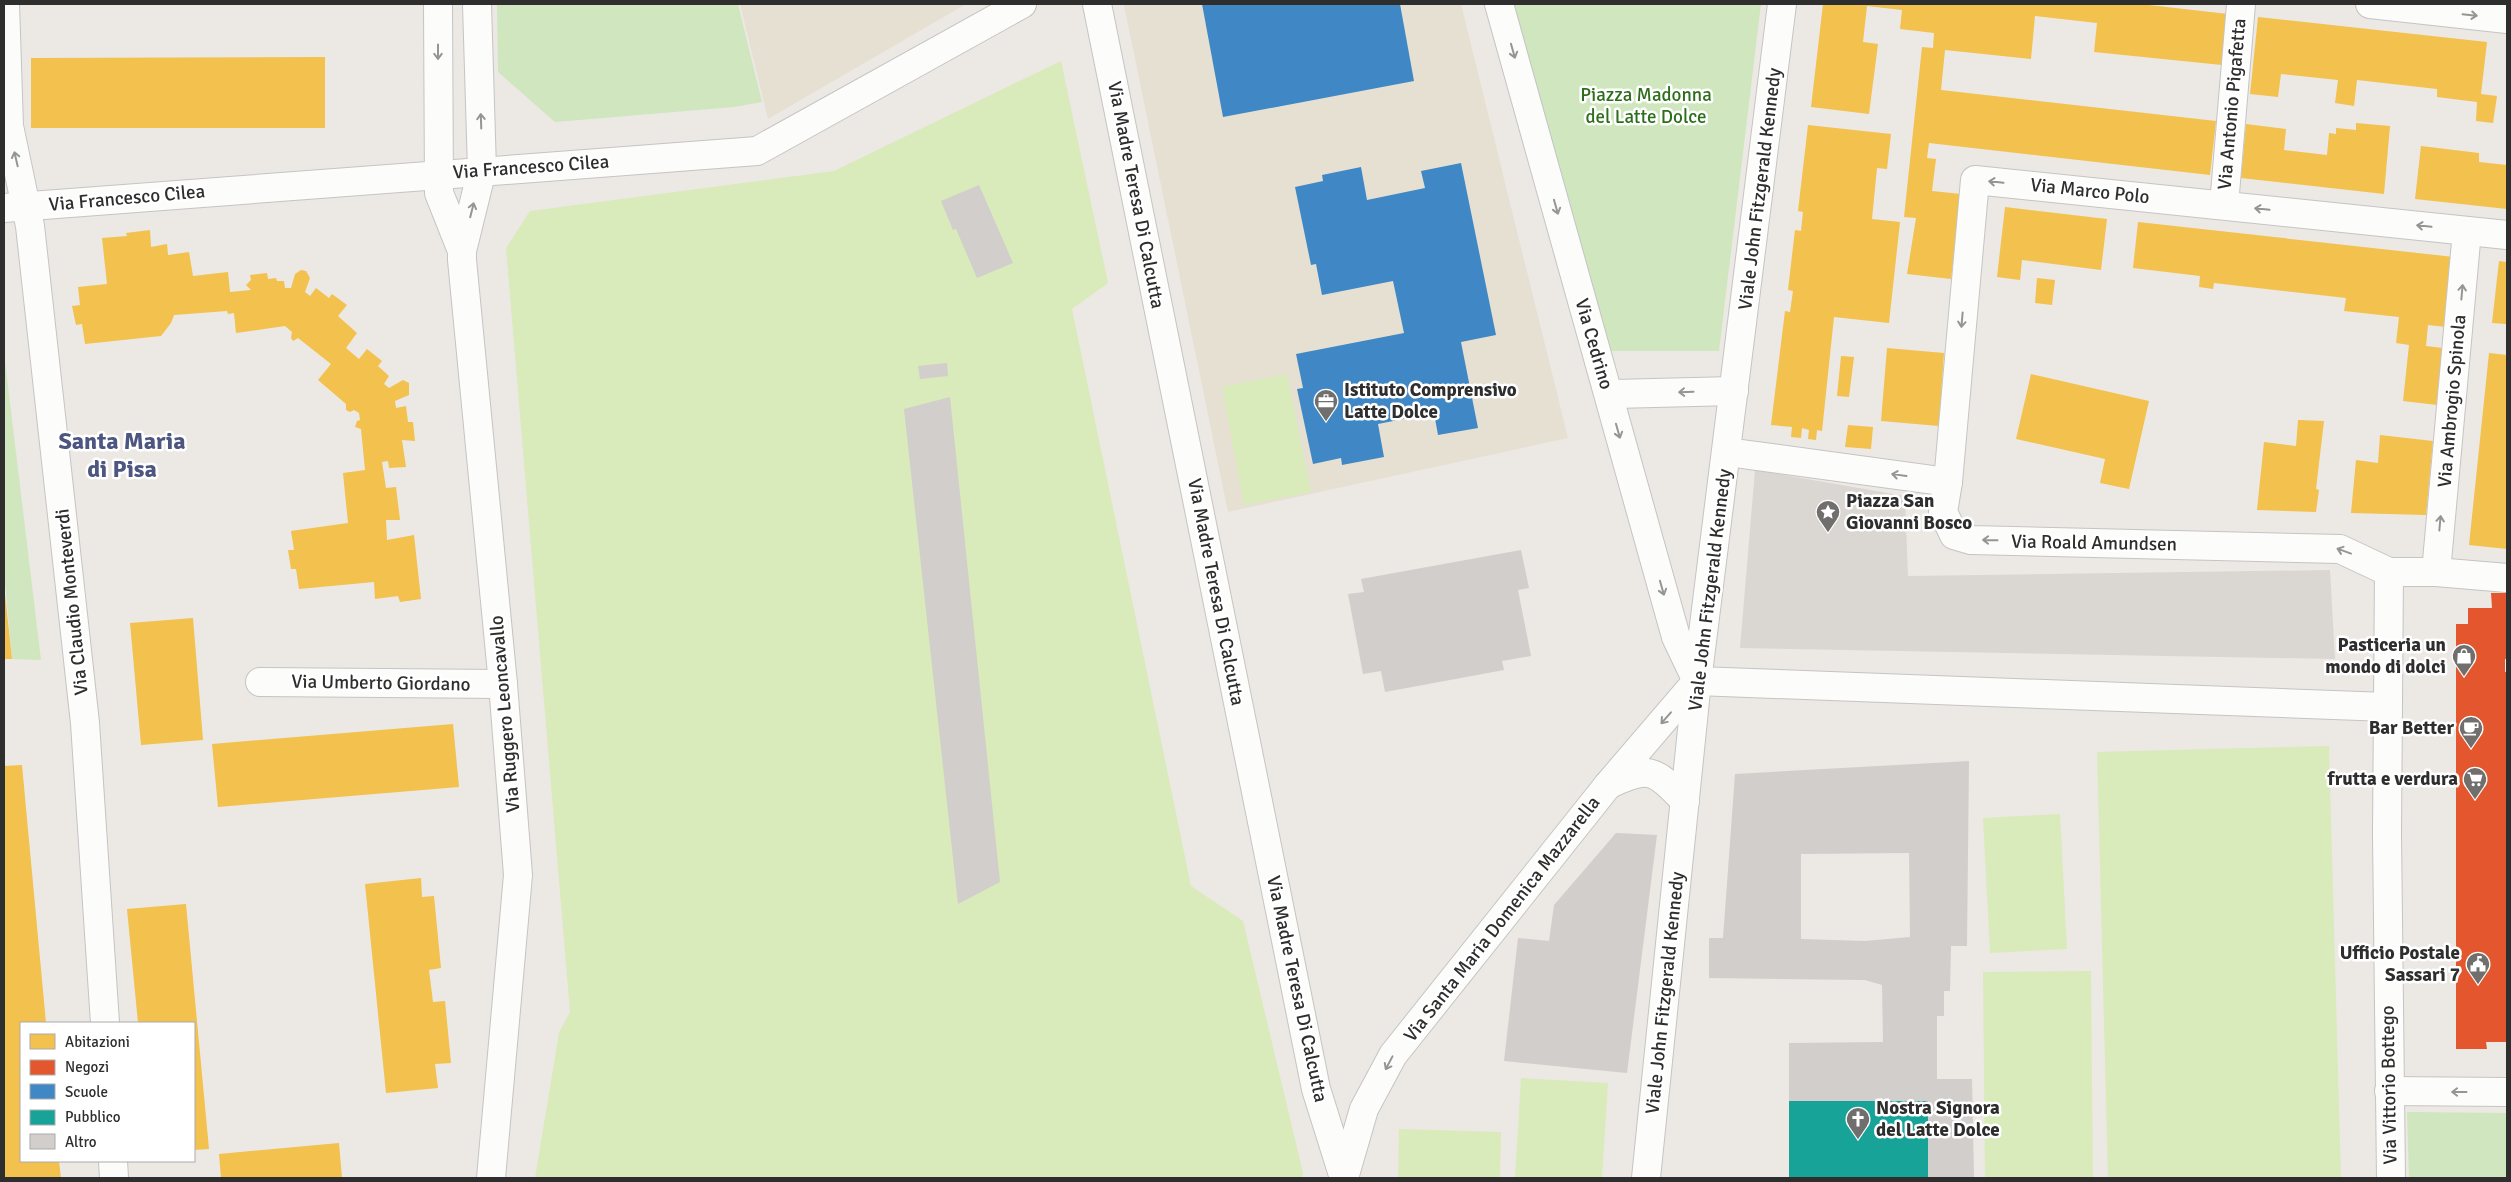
<svg xmlns="http://www.w3.org/2000/svg" width="2511" height="1182" viewBox="0 0 2511 1182" font-family="Signika,sans-serif">
<style>
.education{fill:#e6e0d3}
.green{fill:#cfe6be}
.pitch{fill:#d9eabb}
.plaza{fill:#dad6d2}
.homes{fill:#f2c14e}
.shops{fill:#e4572e}
.schools{fill:#3f88c5}
.public{fill:#17a398}
.building{fill:#d1cecb;fill-rule:evenodd}
.lines{fill:none;stroke-linecap:round;stroke-linejoin:round}
.street-casing{stroke:#c5c4c5;stroke-width:30}
.secondary-casing{stroke:#c5c4c5;stroke-width:30}
.street{stroke:#fcfcfb;stroke-width:28}
.secondary{stroke:#fcfcfb;stroke-width:28}
.oneway{stroke:#959594}
.labels{text-anchor:middle;dominant-baseline:central;stroke-width:5;stroke-linejoin:round;paint-order:stroke}
.park-label{font-size:19px;fill:#2d6e1b;stroke:#fff}
.street-label{font-size:19px;fill:#2e2e2e;stroke:#fff}
.poi-label{font-size:19px;font-weight:bold;fill:#2e2e2e;stroke:#fff;text-anchor:end}
.district-label{font-size:24px;font-weight:bold;fill:#4d5680;stroke:#fff}
</style>
<rect width="100%" height="100%" fill="#ece8e4"/>
<g class="education">
<path d="M740,4H966L768,119Z"/>
<path d="M1127,4H1461L1568,438L1228,512L1124,5Z"/>
</g>
<g class="green">
<path d="M497,4H738L762,102L734,107L555,122L498,72Z"/>
<path d="M1513,4H1761L1719,351H1607Z"/>
<path d="M4,353L41,660L12,659L4,571Z"/>
<path d="M2407,1112L2507,1113V1178H2409Z"/>
</g>
<g class="pitch">
<path d="M1061,61L1108,283L1072,309L1191,886L1243,921L1303,1173L1302,1178H535L559,1033L570,1012L506,248L530,211L834,171Z"/>
<path d="M1287,374L1311,492L1244,505L1222,387Z"/>
<path d="M2329,746L2341,1178H2108L2097,752Z"/>
<path d="M2060,814L2067,949L1990,953L1983,818Z"/>
<path d="M2091,971L2093,1178H1985L1983,972Z"/>
<path d="M1521,1078L1608,1083L1602,1178H1515Z"/>
<path d="M1399,1129L1501,1132L1500,1178H1398Z"/>
</g>
<path class="plaza" d="M1755,470L1905,496L1908,576L2330,570L2335,659L1740,648Z"/>
<g class="homes">
<path d="M1823,4H2140L2228,14L2222,65L2094,52L2097,23L2035,16L2031,59L1945,50L1941,90L2216,121L2210,175L1929,143L1927,158L1936,159L1932,191L1961,194L1951,279L1907,274L1916,218L1904,217L1922,47L1933,48L1934,33L1900,29L1902,10L1867,6L1863,42L1878,44L1869,114L1811,107Z"/>
<path d="M2258,17L2487,42L2481,94L2497,96L2493,123L2476,121L2477,102L2437,97V89L2357,80L2354,106L2335,103L2338,80L2281,74L2278,97L2250,94Z"/>
<path d="M325,57V128H31V58Z"/>
<path d="M2356,123L2390,126L2384,194L2241,178L2246,124L2286,129L2284,150L2327,155L2329,133L2336,134V128L2356,130Z"/>
<path d="M1808,125L1891,134L1887,169L1877,168L1872,219L1900,222L1889,323L1834,317L1822,431L1817,430L1816,440L1808,439L1809,430L1802,428L1801,438L1791,437L1792,427L1771,425L1785,311L1790,312L1793,291L1788,290L1795,230L1801,231L1803,212L1798,211Z"/>
<path d="M2421,146L2479,153V162L2507,165V209L2415,199Z"/>
<path d="M2005,207L2107,219L2101,270L2022,260L2020,280L1997,277Z"/>
<path d="M2138,222L2454,257L2446,327L2428,325L2426,346L2443,348L2437,405L2403,401L2409,345L2396,343L2399,317L2344,311L2346,298L2214,283L2213,289L2199,287L2200,276L2133,268Z"/>
<path d="M150,230L151,247L167,244L168,255L189,252L193,276L228,272L230,292L251,290L246,285L251,280L250,275L267,273L268,279L276,278L277,281H284L285,288H291L295,274L301,270L306,271L310,278L305,292L310,296L316,288L329,298L332,294L347,305L338,316L357,333L346,348L359,359L367,349L382,361L378,366L389,376L384,384L389,388L403,380L409,383V395L395,401L396,408L406,406L408,422H413L415,441L402,440L406,467L389,468L388,461L382,462L386,488L396,487L400,520H386L387,540L414,535L421,599L400,602L398,596L375,599L374,582L299,589L296,569H291L288,550H294L291,531L348,523L343,473L365,470L361,429L355,427L357,421L360,420L359,413L354,410L350,412L346,410V404L318,380L331,364L298,338L293,341L291,338L292,332L285,326L236,333L234,313L228,314L227,311L174,315L171,323L161,336L85,344L82,324L76,325L72,306L80,305L78,287L107,284L102,238L127,236L126,233Z"/>
<path d="M2499,261L2507,262L2506,324L2492,323Z"/>
<path d="M2037,278L2055,280L2052,305L2035,303Z"/>
<path d="M1887,348L1944,353L1939,426L1881,421Z"/>
<path d="M2489,353L2507,355V549L2469,545Z"/>
<path d="M1841,356L1854,357L1849,397L1837,396Z"/>
<path d="M2031,374L2149,401L2129,489L2100,483L2105,459L2016,439Z"/>
<path d="M2298,420L2324,421L2316,489L2319,490L2316,512L2257,510L2264,442L2296,446Z"/>
<path d="M1848,425L1873,427L1871,449L1845,447Z"/>
<path d="M2380,435L2433,441L2426,515L2351,513L2356,460L2378,463Z"/>
<path d="M4,585L12,659H4Z"/>
<path d="M193,618L203,740L141,745L130,623Z"/>
<path d="M453,724L459,787L218,807L212,744Z"/>
<path d="M22,765L46,1023H21V1161H59L61,1178H4V766Z"/>
<path d="M421,878L422,897L434,896L441,968L429,970L433,1002L445,1001L451,1063L435,1064L438,1088L386,1093L365,884Z"/>
<path d="M186,904L209,1149L194,1150V1023H138L127,909Z"/>
<path d="M339,1143L342,1178H221L219,1154Z"/>
</g>
<path class="shops" d="M2491,593H2507V659H2505V672H2507V1042H2486L2487,1049H2456V624H2468V608H2492Z"/>
<g class="schools">
<path d="M1202,4H1400L1414,81L1223,117Z"/>
<path d="M1461,163L1496,335L1461,342L1478,428L1438,435L1434,413L1378,424L1384,457L1342,465L1341,458L1313,464L1297,389L1303,388L1296,354L1404,333L1393,281L1322,295L1316,264L1311,265L1295,187L1323,181L1322,175L1361,167L1367,200L1425,188L1421,171Z"/>
</g>
<rect class="public" x="1789" y="1101" width="139" height="77"/>
<g class="building">
<path d="M979,185L1013,263L977,278L956,229L953,230L941,201Z"/>
<path d="M947,363L948,376L920,379L918,366Z"/>
<path d="M950,397L1000,882L958,904L904,409Z"/>
<path d="M1521,550L1529,588L1518,590L1531,656L1502,661L1504,670L1385,692L1381,671L1363,674L1348,594L1364,592L1361,579Z"/>
<path d="M1969,761L1967,946H1951L1950,991H1944V1016H1937V1079H1972L1974,1178H1928V1101H1789V1043L1883,1042L1882,985L1865,980L1709,978V938H1723L1735,774ZM1909,853L1910,937L1865,941L1801,939V854Z"/>
<path d="M1616,833L1657,835L1627,1073L1504,1061L1518,938L1549,941L1554,905Z"/>
</g>
<g class="lines">
<g class="street-casing">
<g id="street">
<path d="M5,4L9,126L30,226L85,723L105,1023"/>
<path d="M438,4L439,193L462,251"/>
<path d="M477,4L482,170L462,251V260L503,684L518,875L491,1178"/>
<path d="M1097,4L1316,1089L1344,1178"/>
<path d="M1499,4L1676,637L1697,681"/>
<path d="M2370,4L2507,19"/>
<path d="M2224,205L2241,4"/>
<path d="M2507,235L1975,180L1948,482L1943,512L1954,535L1971,540L2340,549L2389,572H2436L2507,578"/>
<path d="M1614,394L1734,391"/>
<path d="M1727,452L1948,482"/>
<path d="M2389,572L2387,834L2391,1178"/>
<path d="M2436,572L2467,231"/>
<path d="M1697,681L2387,707"/>
<path d="M260,682L503,684"/>
<path d="M2389,1091L2507,1092"/>
<path d="M113,1161L114,1178"/>
<path d="M1344,1178L1364,1109L1393,1055L1608,785L1697,681"/>
</g>
</g>
<g class="secondary-casing">
<g id="secondary">
<path d="M4,208L757,151L1022,4"/>
<path d="M1608,785C1649,765 1654,769 1685,801"/>
<path d="M1646,1178L1697,681L1782,4"/>
</g>
</g>
<use href="#street" class="street"/>
<use href="#secondary" class="secondary"/>
</g>
<defs><path id="oneway-shaft" d="M-6 0H5M1.5-3L5.5 0L1.5 3" fill="none" stroke-width="1.6" stroke-linecap="round" stroke-linejoin="round" transform="scale(1.25)"/></defs>
<g class="oneway">
<use href="#oneway-shaft" transform="translate(2470 15) rotate(6)"/>
<use href="#oneway-shaft" transform="translate(1513 51) rotate(74)"/>
<use href="#oneway-shaft" transform="translate(438 52) rotate(90)"/>
<use href="#oneway-shaft" transform="translate(481 121) rotate(-92)"/>
<use href="#oneway-shaft" transform="translate(16 159) rotate(-103)"/>
<use href="#oneway-shaft" transform="translate(1996 182) rotate(-174)"/>
<use href="#oneway-shaft" transform="translate(1556 207) rotate(74)"/>
<use href="#oneway-shaft" transform="translate(2262 209) rotate(-174)"/>
<use href="#oneway-shaft" transform="translate(472 210) rotate(-76)"/>
<use href="#oneway-shaft" transform="translate(2424 226) rotate(-174)"/>
<use href="#oneway-shaft" transform="translate(2462 292) rotate(-85)"/>
<use href="#oneway-shaft" transform="translate(1962 320) rotate(95)"/>
<use href="#oneway-shaft" transform="translate(1686 392) rotate(178)"/>
<use href="#oneway-shaft" transform="translate(1618 431) rotate(74)"/>
<use href="#oneway-shaft" transform="translate(1899 475) rotate(-172)"/>
<use href="#oneway-shaft" transform="translate(2440 523) rotate(-85)"/>
<use href="#oneway-shaft" transform="translate(1990 540) rotate(-179)"/>
<use href="#oneway-shaft" transform="translate(2344 551) rotate(-160)"/>
<use href="#oneway-shaft" transform="translate(1662 588) rotate(74)"/>
<use href="#oneway-shaft" transform="translate(1666 718) rotate(131)"/>
<use href="#oneway-shaft" transform="translate(1389 1063) rotate(118)"/>
<use href="#oneway-shaft" transform="translate(2459 1092) rotate(-180)"/>
</g>
<defs>
<g id="office-pin" transform="scale(1.25)"><path d="M0 17L-7.5 6A9.5 9.5 0 1 1 7.5 6Z" fill="#706f6e" stroke="#fff"/><path d="M-6-3h4V-5.5h4V-3h4V5H-6ZM-1-4.5V-3h2v-1.5ZM-6 0V1H6V0Z" fill="#fff"/></g>
<g id="sight-pin" transform="scale(1.25)"><path d="M0 17L-7.5 6A9.5 9.5 0 1 1 7.5 6Z" fill="#706f6e" stroke="#fff"/><path d="M0-6L1.8-2.2L6-1.7L2.9 1.2L3.7 5.4L0 3.3L-3.7 5.4L-2.9 1.2L-6-1.7L-1.8-2.2Z" fill="#fff"/></g>
<g id="shop-pin" transform="scale(1.25)"><path d="M0 17L-7.5 6A9.5 9.5 0 1 1 7.5 6Z" fill="#706f6e" stroke="#fff"/><path d="M-5-2.5h2.3a2.7 3.5 0 0 1 5.4 0H5L5.5 6h-11ZM-1.5-2.5h3a1.5 2.3 0 0 0-3 0Z" fill="#fff"/></g>
<g id="cafe-pin" transform="scale(1.25)"><path d="M0 17L-7.5 6A9.5 9.5 0 1 1 7.5 6Z" fill="#706f6e" stroke="#fff"/><path d="M-5.5-4.5H6V0H3Q3 3.5 0 3.5H-2.5Q-5.5 3.5-5.5 0ZM3-3.2v2h1.7v-2ZM-6 4.5H4V6H-6Z" fill="#fff"/></g>
<g id="supermarket-pin" transform="scale(1.25)"><path d="M0 17L-7.5 6A9.5 9.5 0 1 1 7.5 6Z" fill="#706f6e" stroke="#fff"/><path d="M-6-5.5h2.5l.6 2H6L4.5 2H-2.5L-4.4-4H-6ZM-1.5 3.2a1.3 1.3 0 1 0 .1 0ZM3 3.2a1.3 1.3 0 1 0 .1 0Z" fill="#fff"/></g>
<g id="civic-pin" transform="scale(1.25)"><path d="M0 17L-7.5 6A9.5 9.5 0 1 1 7.5 6Z" fill="#706f6e" stroke="#fff"/><path d="M-.6-6.5H3V-4.5H.6V-3L4-1V1h2V6H-6V1h2V-1L-.6-3ZM-1.2 2.5V6h2.4V2.5Z" fill="#fff"/></g>
<g id="church-pin" transform="scale(1.25)"><path d="M0 17L-7.5 6A9.5 9.5 0 1 1 7.5 6Z" fill="#706f6e" stroke="#fff"/><path d="M-1.2-6h2.4v3.5h3.3v2.4h-3.3V6h-2.4V-.1h-3.3v-2.4h3.3Z" fill="#fff"/></g>
</defs>
<g fill-rule="evenodd">
<use href="#office-pin" x="1326" y="401"/>
<use href="#sight-pin" x="1828" y="512"/>
<use href="#shop-pin" x="2464" y="656"/>
<use href="#cafe-pin" x="2471" y="728"/>
<use href="#supermarket-pin" x="2475" y="779"/>
<use href="#civic-pin" x="2478" y="964"/>
<use href="#church-pin" x="1858" y="1119"/>
</g>
<g class="labels">
<g class="park-label">
<text x="1646" y="95">Piazza Madonna<tspan x="1646" dy="22">del Latte Dolce</tspan></text>
</g>
<g class="street-label">
<text transform="translate(2232 104) rotate(-85)">Via Antonio Pigafetta</text>
<text transform="translate(531 167) rotate(-4)">Via Francesco Cilea</text>
<text transform="translate(1760 189) rotate(-83)">Viale John Fitzgerald Kennedy</text>
<text transform="translate(2090 191) rotate(6)">Via Marco Polo</text>
<text transform="translate(1136 195) rotate(79)">Via Madre Teresa Di Calcutta</text>
<text transform="translate(127 198) rotate(-5)">Via Francesco Cilea</text>
<text transform="translate(1594 344) rotate(74)">Via Cedrino</text>
<text transform="translate(2452 401) rotate(-85)">Via Ambrogio Spinola</text>
<text transform="translate(2094 543) rotate(1)">Via Roald Amundsen</text>
<text transform="translate(1710 590) rotate(-83)">Viale John Fitzgerald Kennedy</text>
<text transform="translate(1216 592) rotate(79)">Via Madre Teresa Di Calcutta</text>
<text transform="translate(72 602) rotate(-96)">Via Claudio Monteverdi</text>
<text transform="translate(381 683) rotate(1)">Via Umberto Giordano</text>
<text transform="translate(505 714) rotate(-95)">Via Ruggero Leoncavallo</text>
<text transform="translate(1502 919) rotate(-52)">Via Santa Maria Domenica Mazzarella</text>
<text transform="translate(1297 989) rotate(78)">Via Madre Teresa Di Calcutta</text>
<text transform="translate(1665 993) rotate(-84)">Viale John Fitzgerald Kennedy</text>
<text transform="translate(2389 1085) rotate(-91)">Via Vittorio Bottego</text>
</g>
<g class="poi-label">
<text x="1344" y="390" text-anchor="start">Istituto Comprensivo<tspan x="1344" dy="22">Latte Dolce</tspan></text>
<text x="1846" y="501" text-anchor="start">Piazza San<tspan x="1846" dy="22">Giovanni Bosco</tspan></text>
<text x="2446" y="645">Pasticeria un<tspan x="2446" dy="22">mondo di dolci</tspan></text>
<text x="2454" y="728">Bar Better</text>
<text x="2458" y="779">frutta e verdura</text>
<text x="2460" y="953">Ufficio Postale<tspan x="2460" dy="22">Sassari 7</tspan></text>
<text x="1876" y="1108" text-anchor="start">Nostra Signora<tspan x="1876" dy="22">del Latte Dolce</tspan></text>
</g>
<g class="district-label">
<text x="122" y="441">Santa Maria<tspan x="122" dy="28">di Pisa</tspan></text>
</g>
</g>
<rect width="2511" height="1182" fill="none" stroke="#2e2e2e" stroke-width="10"/>
<rect x="20" y="1022" width="175" height="140" fill="#ffffff" stroke="#ababab"/>
<rect x="30" y="1034" width="25" height="15" fill="#f2c14e" stroke="#ababab"/>
<text x="65" y="1047" font-size="15" fill="#2e2e2e">Abitazioni</text>
<rect x="30" y="1060" width="25" height="15" fill="#e4572e" stroke="#ababab"/>
<text x="65" y="1072" font-size="15" fill="#2e2e2e">Negozi</text>
<rect x="30" y="1084" width="25" height="15" fill="#3f88c5" stroke="#ababab"/>
<text x="65" y="1097" font-size="15" fill="#2e2e2e">Scuole</text>
<rect x="30" y="1110" width="25" height="15" fill="#17a398" stroke="#ababab"/>
<text x="65" y="1122" font-size="15" fill="#2e2e2e">Pubblico</text>
<rect x="30" y="1134" width="25" height="15" fill="#d1cecb" stroke="#ababab"/>
<text x="65" y="1147" font-size="15" fill="#2e2e2e">Altro</text>
</svg>
